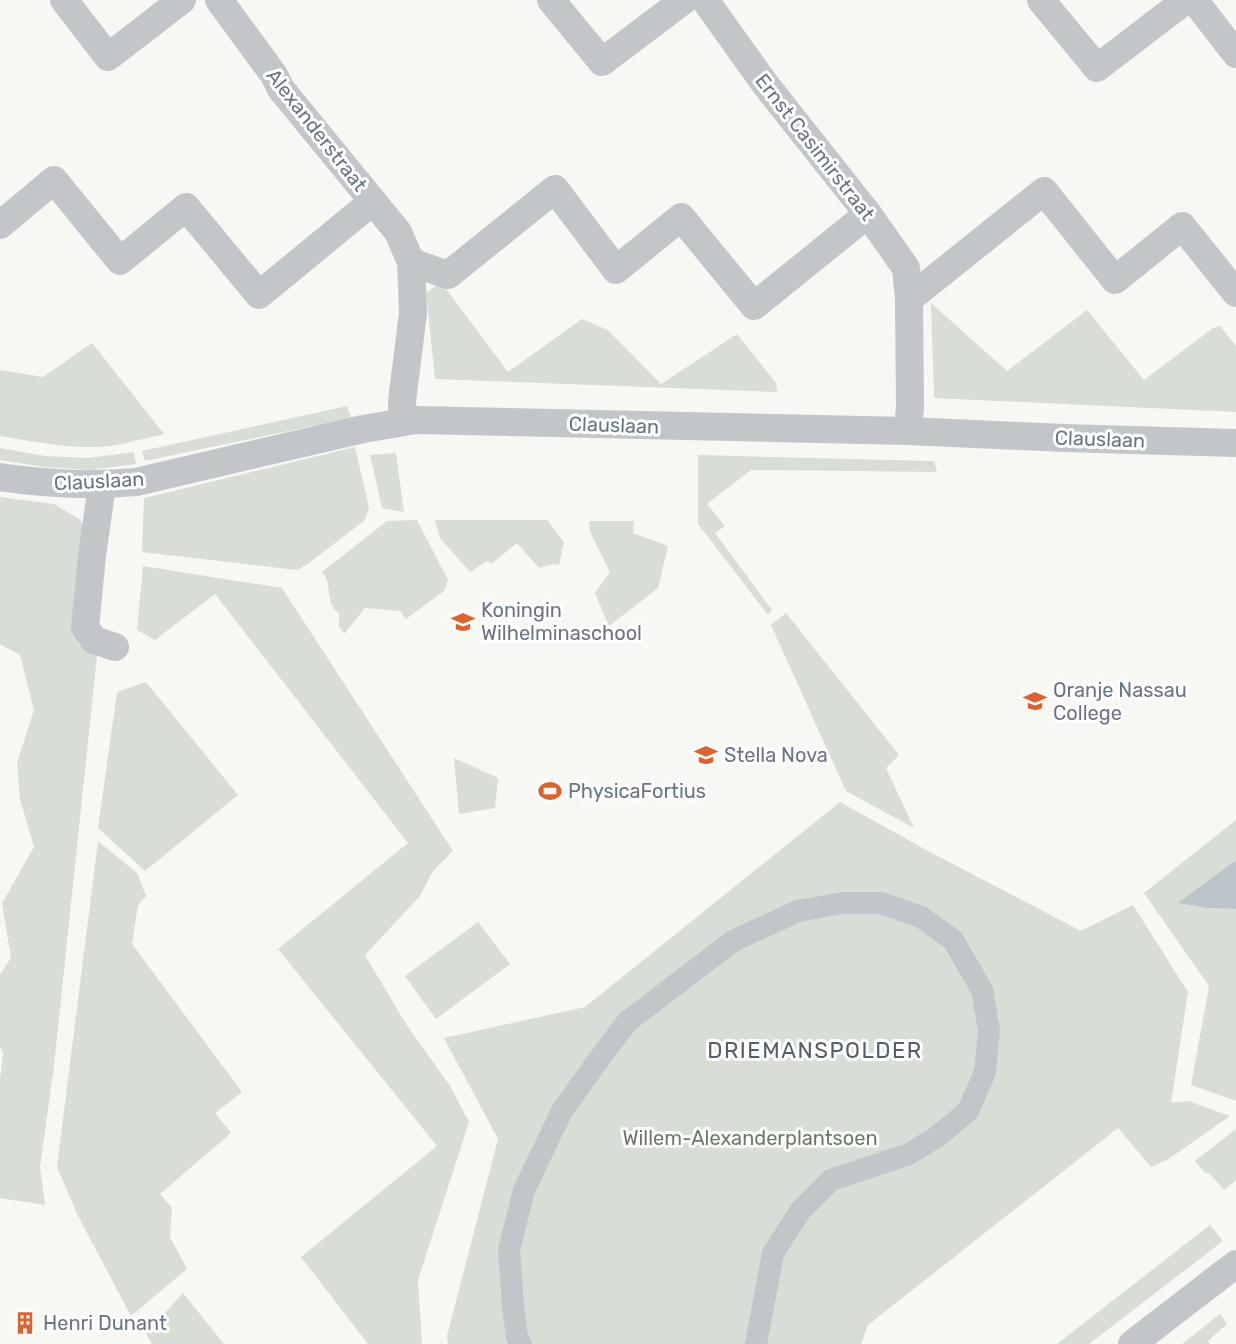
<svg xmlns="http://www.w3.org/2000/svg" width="1236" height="1344" viewBox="0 0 1236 1344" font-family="Rubik,sans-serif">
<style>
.green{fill:#d8ded5}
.water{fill:#bcc6ca}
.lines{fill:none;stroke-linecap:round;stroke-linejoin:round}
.pedestrian{stroke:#c2c6c9;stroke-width:22}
.minor{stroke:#c2c6c9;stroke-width:28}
.labels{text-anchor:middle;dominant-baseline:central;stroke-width:6;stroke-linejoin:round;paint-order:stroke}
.street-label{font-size:20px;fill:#677584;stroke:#fff}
.poi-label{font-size:20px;fill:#677584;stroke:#fff;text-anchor:start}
.park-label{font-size:20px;fill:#687b65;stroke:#fff}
.quarter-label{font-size:22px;letter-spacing:1.5px;fill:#545f69;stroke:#fff}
</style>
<rect width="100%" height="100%" fill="#f7f7f4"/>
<g class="green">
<path d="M441,282L508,372L582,319L608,330L661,384L737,334L776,383L777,392L435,379L426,293Z"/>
<path d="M931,303L1007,371L1087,310L1144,380L1213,328L1220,326L1236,346V412L934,398Z"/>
<path d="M92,343L164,434C141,439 117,447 94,447C63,448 31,441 0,436V370L43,377Z"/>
<path d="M347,406L351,418L145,461L142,451Z"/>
<path d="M355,447L369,508L365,520L309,563L297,570L142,552L144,498Z"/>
<path d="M0,448L45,456L88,458L134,452L136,464L90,470L44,467L0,460Z"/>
<path d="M396,453L404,512L382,508L370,455Z"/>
<path d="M698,455L934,461L937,472L751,470L707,504L725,526L715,533L772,610L768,615L698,524Z"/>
<path d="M0,497L54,504L81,520L86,539L73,625L79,644L97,656L54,1066L40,1167L45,1205L0,1198V1080L3,1053L0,1046V974L11,958L2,903L34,847L20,799L17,763L34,710L20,655L0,644Z"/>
<path d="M417,520L448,580L444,591L406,619L400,611L365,608L344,634L339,626V614C323,600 334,585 322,572L387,521Z"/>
<path d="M435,520H547L564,542L559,565L553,564L539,568L517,543L491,564L487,561L470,572L440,538Z"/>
<path d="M589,521H634L633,533L668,546L658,588L609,626L595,593L610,572L590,532Z"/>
<path d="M143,566L282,588L453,851L433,871L420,896L365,955L406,1024L450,1086L469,1122L418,1280L422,1344H368L301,1257L437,1146L278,949L408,843L215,594L155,640L137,630Z"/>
<path d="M786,613L899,755L886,768L914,828L846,791L771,625Z"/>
<path d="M146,682L238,795L145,871L98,828L117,692Z"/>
<path d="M454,758L498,778L495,808L459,814Z"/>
<path d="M840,802L928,851L1081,931L1133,905L1188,992L1171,1103L1188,1101L1230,1116L1170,1158L1151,1167L1118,1128L868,1325L861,1344H448L447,1336L498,1139L444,1038L585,1007Z"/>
<path d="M1236,820V860L1179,903L1206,908L1236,909V1101L1191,1085L1209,986L1144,893Z"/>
<path d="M98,841L137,873L146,896L138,905L132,944L242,1092L215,1113L231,1133L160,1194L172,1208L170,1237L187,1269L131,1316L78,1216L57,1167Z"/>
<path d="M478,922L510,964L436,1019L405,976Z"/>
<path d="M1236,1129V1180L1224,1190L1209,1173H1205L1195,1161Z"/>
<path d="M1210,1225L1223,1241L1089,1344H1057Z"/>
<path d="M183,1293L224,1344H152L146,1334Z"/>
<path d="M1220,1314L1227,1324L1208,1341L1210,1344H1182Z"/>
</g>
<path class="water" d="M1236,860V909L1206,908L1178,903Z"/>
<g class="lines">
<path class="pedestrian" d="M521,1344L517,1337L513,1305L509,1250L524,1190L562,1111L594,1066L627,1022L733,941L798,911L842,903H881L921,917L953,940L982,990L989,1030L985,1072L968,1111L938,1136L909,1154L831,1180L801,1210L773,1253L756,1344"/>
<g class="minor">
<path d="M64,0L108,57L182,0"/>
<path d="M219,0L274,75L281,89L398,232L411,262L413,313L402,401L403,421"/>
<path d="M551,0L602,62L684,0"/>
<path d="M705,0L765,84L868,214L906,268L909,299L910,407L908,431"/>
<path d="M1041,0L1097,68L1186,0"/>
<path d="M1194,0L1236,54"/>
<path d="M0,225L54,180L120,261L186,207L259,295L372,202"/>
<path d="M411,262L448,275L555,189L616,270L681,217L754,306L868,214"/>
<path d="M909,299L1044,191L1115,280L1182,226L1236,293"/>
<path d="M0,477C46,484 90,486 136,482L363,429L416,420L908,431L1065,438L1236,443"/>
<path d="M102,485L92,556L85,627L94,640L115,647"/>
<path d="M1132,1344L1236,1264"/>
</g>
</g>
<defs>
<g id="school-bare" transform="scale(1.8)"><path d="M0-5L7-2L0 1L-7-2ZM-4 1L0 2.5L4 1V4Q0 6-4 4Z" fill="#de622d" stroke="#fff" stroke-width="2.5" paint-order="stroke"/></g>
<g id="stadium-bare" transform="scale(1.8)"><path d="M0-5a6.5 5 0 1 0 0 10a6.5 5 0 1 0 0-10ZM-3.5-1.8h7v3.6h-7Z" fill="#de622d" stroke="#fff" stroke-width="2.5" paint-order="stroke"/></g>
<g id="building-bare" transform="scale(1.8)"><path d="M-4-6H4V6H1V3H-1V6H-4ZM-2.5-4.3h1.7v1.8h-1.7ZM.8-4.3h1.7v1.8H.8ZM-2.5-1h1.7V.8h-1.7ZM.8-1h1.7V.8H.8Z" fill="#de622d" stroke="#fff" stroke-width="2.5" paint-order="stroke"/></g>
</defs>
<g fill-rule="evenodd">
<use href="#school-bare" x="463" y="622"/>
<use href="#school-bare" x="1035" y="701"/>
<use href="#school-bare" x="706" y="755"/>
<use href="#stadium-bare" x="550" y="791"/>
<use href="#building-bare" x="25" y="1323"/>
</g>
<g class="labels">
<g class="street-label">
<text transform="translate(317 130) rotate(52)">Alexanderstraat</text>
<text transform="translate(815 147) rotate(52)">Ernst Casimirstraat</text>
<text transform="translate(614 425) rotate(2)">Clauslaan</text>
<text transform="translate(1100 439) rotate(2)">Clauslaan</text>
<text transform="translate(99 481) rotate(-3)">Clauslaan</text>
</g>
<g class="poi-label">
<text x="481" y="610">Koningin<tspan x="481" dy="23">Wilhelminaschool</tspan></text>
<text x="1053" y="690">Oranje Nassau<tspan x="1053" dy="23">College</tspan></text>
<text x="724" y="755">Stella Nova</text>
<text x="568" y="791">PhysicaFortius</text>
<text x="43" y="1323">Henri Dunant</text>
</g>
<g class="park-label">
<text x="750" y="1138">Willem-Alexanderplantsoen</text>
</g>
<g class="quarter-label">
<text x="815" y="1050">DRIEMANSPOLDER</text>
</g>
</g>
</svg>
